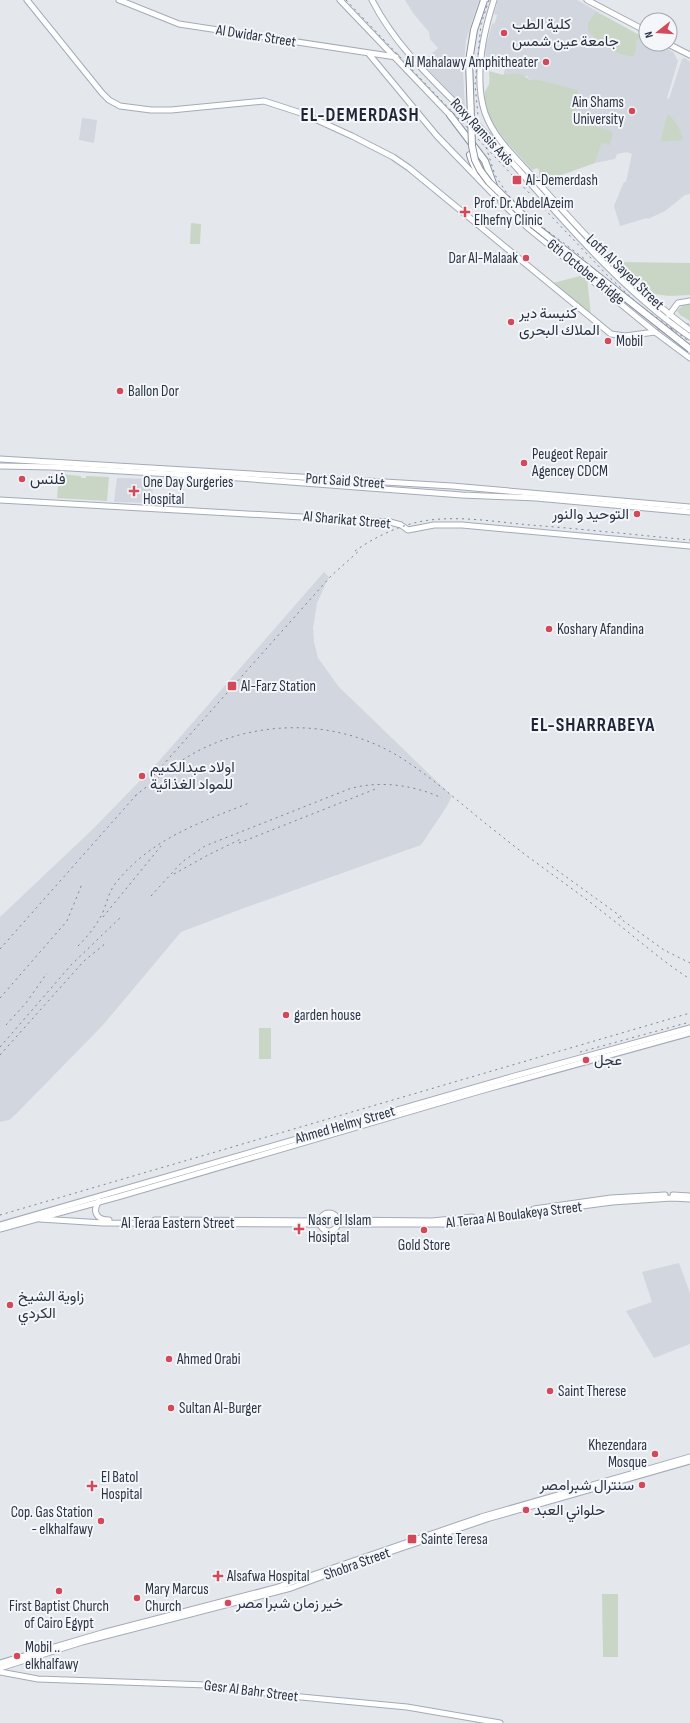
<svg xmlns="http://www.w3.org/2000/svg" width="690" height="1723" viewBox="0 0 690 1723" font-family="'Sofia Sans Condensed',Vazirmatn,sans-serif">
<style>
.built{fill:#d2d6de}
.green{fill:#c9d6c5}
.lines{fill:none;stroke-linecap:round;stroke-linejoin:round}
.major-tunnel{stroke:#bfc3cb;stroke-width:5;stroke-dasharray:5 2.5;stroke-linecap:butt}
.major-casing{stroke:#a3abb8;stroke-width:7}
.highway-casing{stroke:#8b94a3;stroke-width:8}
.major{stroke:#fff;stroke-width:5}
.highway{stroke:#fff;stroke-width:6}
.rail{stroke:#7d8696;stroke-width:1;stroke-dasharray:2 4;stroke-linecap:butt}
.highway-bridge-casing{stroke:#8b94a3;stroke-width:8;stroke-linecap:butt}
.highway-bridge{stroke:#fff;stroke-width:6}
.poi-dot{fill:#d1495b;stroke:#f4f6f9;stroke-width:1.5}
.labels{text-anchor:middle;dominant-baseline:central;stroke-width:4;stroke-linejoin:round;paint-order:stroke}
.poi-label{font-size:15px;fill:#2b3445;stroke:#f4f6f9;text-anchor:start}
.street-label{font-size:15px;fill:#2b3445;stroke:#f4f6f9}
.district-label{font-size:19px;font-weight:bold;letter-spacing:1px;fill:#1d2536;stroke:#f4f6f9}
</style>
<rect width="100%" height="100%" fill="#e4e7ec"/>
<g class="built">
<path d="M405,0H479L466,40L463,70L465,109L422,63L438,48L430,39L429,32L413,13Z"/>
<path d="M498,0H577L646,39V44H658L673,52L678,61L667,98L669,99L682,59L685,58L690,62V194L685,195L665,211L648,219L647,218L620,226L614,206L623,184L624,182H626L632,154L627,152L617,154L615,159L595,163L602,143L610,140L598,125L572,117L576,104L574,103L577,91L535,79L529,80L527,76L506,75L504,73L507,62L486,57L485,50L492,24L495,23L497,15L494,14Z"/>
<path d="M82,118L97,120L94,143L79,140Z"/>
<path d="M117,478L153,479L152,503L114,502Z"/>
<path d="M324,572L329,577L317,603L313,628L314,642L318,658L339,687L452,796L447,806L421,845L244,908L181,932L103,1025L16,1114L9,1120L0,1122V917L93,829L160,760Z"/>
<path d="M679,1263L690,1293V1344L654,1358L626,1311L652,1302L642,1272Z"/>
</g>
<g class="green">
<path d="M596,12L643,37L636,41V50L633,57L617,53L595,41L593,35L588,32V23Z"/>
<path d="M489,71L503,75L504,73L507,75C515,72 524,73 529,80L535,79L577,90L578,92L574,103L577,104L572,117L613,132L610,145L602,143L595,163L556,177L546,185L539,177V170L537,168L532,170C516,152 481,119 485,92C486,89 488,87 489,84C490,80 489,75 489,71Z"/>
<path d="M669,114L678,126L683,138L681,140L662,142L661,139L667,116Z"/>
<path d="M191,223L201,224L200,244H190Z"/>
<path d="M620,262L690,263V295L669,296L654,294Z"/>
<path d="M584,275L587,278L591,315L553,283Z"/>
<path d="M690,303V321L680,315L677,311L684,304Z"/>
<path d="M59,474L81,476V478H86V476L109,477L107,501L57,498Z"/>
<rect x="259" y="1028" width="12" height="31"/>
<path d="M602,1594H618V1657H603Z"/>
</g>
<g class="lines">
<path class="major-tunnel" d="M655,332L690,325"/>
<g class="major-casing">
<g id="major">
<path d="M27,0L102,93L109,100L120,106L151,110H171L264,101L304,114L352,136L393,157L409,168L611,334L625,336L655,332"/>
<path d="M119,0L179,24L396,57"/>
<path d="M340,0L450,115"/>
<path d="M372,0C400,55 448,93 489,137C553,207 612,283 690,337"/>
<path d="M494,0C483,34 474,79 485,113C494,138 515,157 532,176C580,230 631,287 690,330"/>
<path d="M587,0L646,31"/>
<path d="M668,44L690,55"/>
<path d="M369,54L437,136L494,195"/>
<path d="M501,202L527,227L655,332L690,358"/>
<path d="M669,315L678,303L690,301"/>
<path d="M0,459L452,486L690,507"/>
<path d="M0,466L53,467L239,478L462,495L536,498L690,512"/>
<path d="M0,500L390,522L401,525L408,530L434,525H462L690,546"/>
<path d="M673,1195L690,1196"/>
<path d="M99,1201C92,1211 96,1220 109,1220"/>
<path d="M534,1209L611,1198L665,1195"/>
<circle cx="329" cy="1222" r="9"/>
<path d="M40,1219L103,1223L320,1224"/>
<path d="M155,1220L320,1221"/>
<path d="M338,1220L432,1221L472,1217"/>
<path d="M338,1224H447L612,1202L672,1198L690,1199"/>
<path d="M0,1225L511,1077L690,1028"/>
<path d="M0,1229L121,1196L480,1091L690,1033"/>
<path d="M0,1663L102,1633L275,1588L481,1517L690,1457"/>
<path d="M0,1668L82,1642L291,1588L372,1558L490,1518L690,1461"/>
<path d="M0,1672L38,1679L207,1685L280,1695L407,1707L500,1723"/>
</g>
</g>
<g class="highway-casing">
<g id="highway">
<path d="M450,115L485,161L494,186"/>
<path d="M470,155C476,176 491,188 505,203"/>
</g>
</g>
<use href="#major" class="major"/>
<use href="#highway" class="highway"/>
<g class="rail">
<path d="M346,0L607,275L638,304L690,342"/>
<path d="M489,0L481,24L475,85L479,125L495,175L508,195L537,223L586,260"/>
<path d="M355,551C376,536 404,523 430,520C463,516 497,522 530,525C583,529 637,535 690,540"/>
<path d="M154,775L331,576L360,550"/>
<path d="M135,796C155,780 174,764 196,752C258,719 337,719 398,756C434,778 465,808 499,834C533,862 570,886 604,913C633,935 660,960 690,979"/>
<path d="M239,843L378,788"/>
<path d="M547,863L623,918"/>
<path d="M174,874L208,855L243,838"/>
<path d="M151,896L182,862L205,846L349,789C379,780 414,785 442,798"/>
<path d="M103,917L161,846"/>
<path d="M618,917L664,950L690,963"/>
<path d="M78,946C88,936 97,925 103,912C107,902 109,892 115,884C150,839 199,823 249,803"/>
<path d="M0,949L138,793"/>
<path d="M0,998L67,921L82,884"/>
<path d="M6,1025L26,1003L47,973"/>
<path d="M0,1047L72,964L122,916"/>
<path d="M580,1052L690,1022"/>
<path d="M0,1055L84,961L106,943"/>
<path d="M0,1215L690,1013"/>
</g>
<g class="highway-bridge-casing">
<path id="highway-bridge" d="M484,0L474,30L469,61L472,146L475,160L480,170L489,182L532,224L690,349"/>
</g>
<use href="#highway-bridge" class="highway-bridge"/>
</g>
<g class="poi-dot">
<circle cx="504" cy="33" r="4"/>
<circle cx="546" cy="62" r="4"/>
<circle cx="632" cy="111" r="4"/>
<rect x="512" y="175" width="10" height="10" rx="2"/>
<path d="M463 206h4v4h4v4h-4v4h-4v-4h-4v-4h4z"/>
<circle cx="526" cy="258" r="4"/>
<circle cx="511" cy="322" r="4"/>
<circle cx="608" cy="341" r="4"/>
<circle cx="120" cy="391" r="4"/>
<circle cx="524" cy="463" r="4"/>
<circle cx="22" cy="479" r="4"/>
<path d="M132 485h4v4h4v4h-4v4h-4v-4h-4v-4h4z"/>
<circle cx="637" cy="514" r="4"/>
<circle cx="549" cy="629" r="4"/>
<rect x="227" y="681" width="10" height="10" rx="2"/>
<circle cx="142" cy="776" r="4"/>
<circle cx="286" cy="1015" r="4"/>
<circle cx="586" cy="1060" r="4"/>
<path d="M297 1223h4v4h4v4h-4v4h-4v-4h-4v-4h4z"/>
<circle cx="424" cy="1230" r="4"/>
<circle cx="10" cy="1305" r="4"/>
<circle cx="169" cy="1359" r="4"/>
<circle cx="550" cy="1391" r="4"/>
<circle cx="171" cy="1408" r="4"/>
<circle cx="655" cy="1454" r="4"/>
<circle cx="642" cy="1485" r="4"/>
<path d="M90 1480h4v4h4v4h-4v4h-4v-4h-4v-4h4z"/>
<circle cx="526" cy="1510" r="4"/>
<circle cx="101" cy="1521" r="4"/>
<rect x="407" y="1534" width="10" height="10" rx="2"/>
<path d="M216 1570h4v4h4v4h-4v4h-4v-4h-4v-4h4z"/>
<circle cx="59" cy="1591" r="4"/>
<circle cx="137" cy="1598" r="4"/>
<circle cx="228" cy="1603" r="4"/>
<circle cx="17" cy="1656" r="4"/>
</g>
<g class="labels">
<g class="poi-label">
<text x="512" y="24">كلية الطب<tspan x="512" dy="17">جامعة عين شمس</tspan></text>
<text x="538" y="62" text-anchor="end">Al Mahalawy Amphitheater</text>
<text x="624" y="102" text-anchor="end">Ain Shams<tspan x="624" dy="17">University</tspan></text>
<text x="526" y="180">Al-Demerdash</text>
<text x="474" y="203">Prof. Dr. AbdelAzeim<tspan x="474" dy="17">Elhefny Clinic</tspan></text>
<text x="518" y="258" text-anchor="end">Dar Al-Malaak</text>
<text x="519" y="313">كنيسة دير<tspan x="519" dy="17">الملاك البحرى</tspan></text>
<text x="616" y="341">Mobil</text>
<text x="128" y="391">Ballon Dor</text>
<text x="532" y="454">Peugeot Repair<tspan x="532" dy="17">Agencey CDCM</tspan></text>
<text x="30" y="479">فلتس</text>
<text x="143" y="482">One Day Surgeries<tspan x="143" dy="17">Hospital</tspan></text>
<text x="629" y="514" text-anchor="end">التوحيد والنور</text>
<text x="557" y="629">Koshary Afandina</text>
<text x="241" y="686">Al-Farz Station</text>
<text x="150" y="767">اولاد عبدالكىيم<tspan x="150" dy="17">للمواد الغذائية</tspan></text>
<text x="294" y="1015">garden house</text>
<text x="594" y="1060">عجل</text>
<text x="308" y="1220">Nasr el Islam<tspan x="308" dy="17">Hosiptal</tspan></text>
<text x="424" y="1245" text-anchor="middle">Gold Store</text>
<text x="18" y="1296">زاوية الشيخ<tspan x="18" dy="17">الكردي</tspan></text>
<text x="177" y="1359">Ahmed Orabi</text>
<text x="558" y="1391">Saint Therese</text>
<text x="179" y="1408">Sultan Al-Burger</text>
<text x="647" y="1445" text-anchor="end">Khezendara<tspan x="647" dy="17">Mosque</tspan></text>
<text x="101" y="1477">El Batol<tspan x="101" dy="17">Hospital</tspan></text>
<text x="634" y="1485" text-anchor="end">سنترال شبرامصر</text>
<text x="534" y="1510">حلواني العبد</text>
<text x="93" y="1512" text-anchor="end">Cop. Gas Station<tspan x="93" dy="17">- elkhalfawy</tspan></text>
<text x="421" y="1539">Sainte Teresa</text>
<text x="227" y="1576">Alsafwa Hospital</text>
<text x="145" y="1589">Mary Marcus<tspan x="145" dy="17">Church</tspan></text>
<text x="236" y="1603">خير زمان شبرا مصر</text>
<text x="59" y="1606" text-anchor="middle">First Baptist Church<tspan x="59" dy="17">of Cairo Egypt</tspan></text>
<text x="25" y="1647">Mobil ..<tspan x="25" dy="17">elkhalfawy</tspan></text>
</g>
<g class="street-label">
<text transform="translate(256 36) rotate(9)">Al Dwidar Street</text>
<text transform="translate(482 132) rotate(47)">Roxy Ramsis Axis</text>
<text transform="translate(586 272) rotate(39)">6th October Bridge</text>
<text transform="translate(625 272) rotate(44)">Lotfi Al Sayed Street</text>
<text transform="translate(345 481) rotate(4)">Port Said Street</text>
<text transform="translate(347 520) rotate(5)">Al Sharikat Street</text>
<text transform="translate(345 1125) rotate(-16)">Ahmed Helmy Street</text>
<text transform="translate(514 1215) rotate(-7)">Al Teraa Al Boulakeya Street</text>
<text x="178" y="1223">Al Teraa Eastern Street</text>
<text transform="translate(357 1564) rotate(-20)">Shobra Street</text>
<text transform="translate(251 1691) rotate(7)">Gesr Al Bahr Street</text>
</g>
<g class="district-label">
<text x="360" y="115">EL-DEMERDASH</text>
<text x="593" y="725">EL-SHARRABEYA</text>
</g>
</g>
<g transform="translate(658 32) rotate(253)"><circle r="19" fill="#f4f6f9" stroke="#a4a8b1"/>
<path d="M0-3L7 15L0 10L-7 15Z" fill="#d1495b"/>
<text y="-6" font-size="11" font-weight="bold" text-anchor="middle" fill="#2b3445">N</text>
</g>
</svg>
